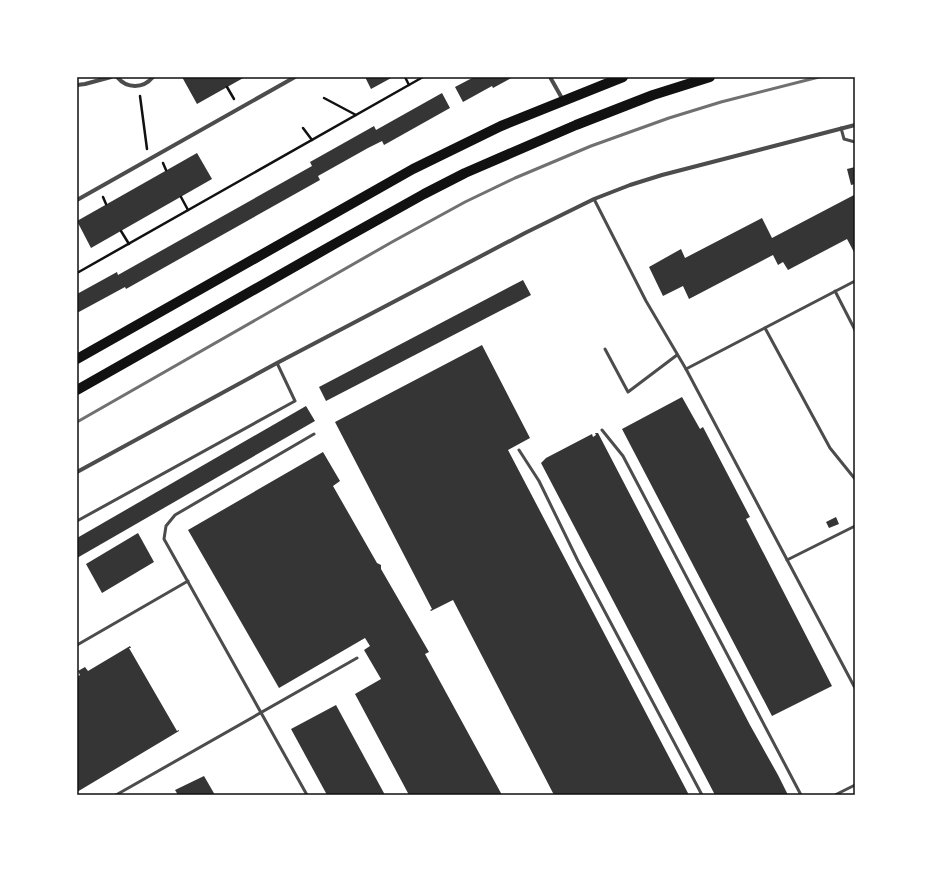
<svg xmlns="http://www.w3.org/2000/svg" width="932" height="872" viewBox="0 0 932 872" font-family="Cabin,sans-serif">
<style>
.building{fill:#353535}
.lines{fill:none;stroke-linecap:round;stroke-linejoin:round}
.path{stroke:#111;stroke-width:2.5}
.service{stroke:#4c4c4c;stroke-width:3}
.minor{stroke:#4c4c4c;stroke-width:4}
.primary{stroke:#111;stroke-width:10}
.rail{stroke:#707070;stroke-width:3}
.neatline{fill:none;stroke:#111;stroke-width:1.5}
</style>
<rect width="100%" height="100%" fill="#fff"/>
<g class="building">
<path d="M182,77H245L197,104Z"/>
<path d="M365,77H393L371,89Z"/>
<path d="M474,77H513L493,88L492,86L463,102L455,87Z"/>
<path d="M442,93L450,108L384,145L382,141L368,148L318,176L320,180L126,289L125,287L77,313V294L117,272L118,275L312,166L310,162L367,130L374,126L376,130Z"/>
<path d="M197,153L212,179L91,248L77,221Z"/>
<path d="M855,167V184L851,185L847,169Z"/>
<path d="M854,195L855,254L847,239L788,270L783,262L778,265L773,255L689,299L683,286L663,296L649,267L681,249L685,258L762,218L772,238Z"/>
<path d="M523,280L531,295L326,401L319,387Z"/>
<path d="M482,345L530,438L508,450L689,795H554L453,600L431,611L430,610L432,609L335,422Z"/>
<path d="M682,397L700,429L703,427L750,517L746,519L832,686L772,716L622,429Z"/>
<path d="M306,406L315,421L77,558V538Z"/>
<path d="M595,433H598L750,725L778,775L788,795H715L541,463L546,458L592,434L593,437L596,435Z"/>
<path d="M323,452L340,481L333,486L377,563L381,565V569L429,652L425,654L502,795H409L355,694L381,679L364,650L370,646L365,638L279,688L188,530Z"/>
<path d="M836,517L839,524L829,528L826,522Z"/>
<path d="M138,533L154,562L102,593L86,564Z"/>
<path d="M130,646L131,648H129L177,731L179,730V731L77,792V677L80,675L78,671L85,667L88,671Z"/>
<path d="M336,705L385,795H327L291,729Z"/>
<path d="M204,776L215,795H178L175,790Z"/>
</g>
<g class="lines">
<g class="path">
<path d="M405,77L409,85"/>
<path d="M227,87L234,99"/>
<path d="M140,96L147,149"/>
<path d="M324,98L356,115"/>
<path d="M303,128L312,140"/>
<path d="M163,163L166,170"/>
<path d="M103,197L106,204"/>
<path d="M181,197L188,210"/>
<path d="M121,231L129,244"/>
<path d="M77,273L423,77"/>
</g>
<g class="service">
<path d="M841,128L844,139L855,142"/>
<path d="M594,199L646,301L686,369L855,688"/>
<path d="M835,291L855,330"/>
<path d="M765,328L830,448L855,479"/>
<path d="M605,349L628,392L677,355"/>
<path d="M686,369L855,281"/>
<path d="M602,430L623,456L801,795"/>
<path d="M519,450L539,481L578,561L702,795"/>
<path d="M77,521L295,401L277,363"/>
<path d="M787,560L855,526"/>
<path d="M77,645L188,581"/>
<path d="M116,795L357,658"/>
<path d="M307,795L164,539L166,526L175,515L314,434"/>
<path d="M835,795L855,785"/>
</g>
<g class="minor">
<path d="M117,77C127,89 143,89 153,77"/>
<path d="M550,77L563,100"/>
<path d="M77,85L85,84L111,77"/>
<path d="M77,200L295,77"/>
<path d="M77,472L277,363L525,233L594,199L630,185L662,175L855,125"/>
</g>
<g class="primary">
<path d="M77,359L413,169L501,126L623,77"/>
<path d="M77,390L338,242L424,194L465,173L576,125L653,95L710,77"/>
</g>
<path class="rail" d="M77,422L392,242L465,202L515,178L591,146L669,118L721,102L819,77"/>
</g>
<rect width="932" height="872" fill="none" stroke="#ffffff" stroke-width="156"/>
<rect x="78" y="78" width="776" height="716" class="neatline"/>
</svg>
